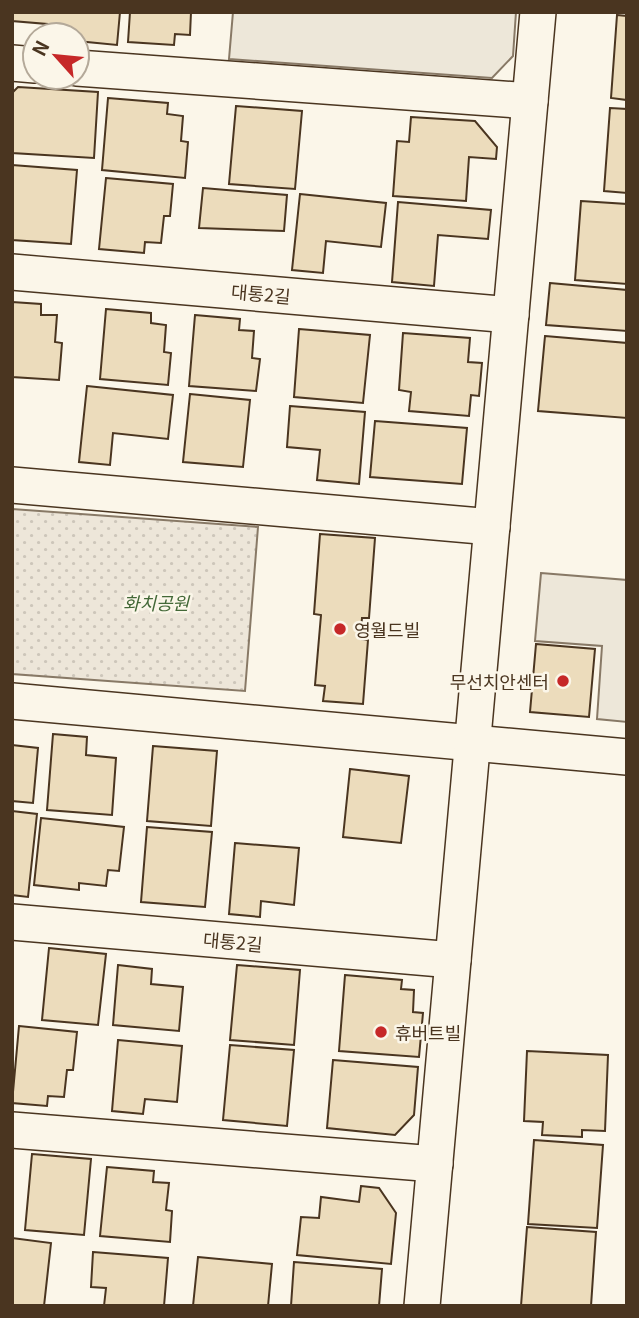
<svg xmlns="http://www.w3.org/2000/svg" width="639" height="1318" viewBox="0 0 639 1318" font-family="Georgia,'Noto Sans KR',serif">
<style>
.park{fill:url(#park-dots);stroke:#887966;stroke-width:2}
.parking{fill:#ede7d9;stroke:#887966;stroke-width:2}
.building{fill:#ecdcbc;stroke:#4a3520;stroke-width:2}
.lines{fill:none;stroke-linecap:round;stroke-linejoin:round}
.minor-casing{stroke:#4a3520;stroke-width:38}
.minor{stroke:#fbf6e9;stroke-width:35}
.poi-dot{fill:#c62828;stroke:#fbf6e9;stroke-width:2.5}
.labels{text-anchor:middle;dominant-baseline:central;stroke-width:5;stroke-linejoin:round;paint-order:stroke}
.street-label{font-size:18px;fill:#4a3520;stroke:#fbf6e9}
.park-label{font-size:18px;font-style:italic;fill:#436837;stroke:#fbf6e9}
.poi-label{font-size:18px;fill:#4a3520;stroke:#fbf6e9;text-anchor:start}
</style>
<defs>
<pattern id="park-dots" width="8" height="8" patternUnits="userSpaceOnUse" patternTransform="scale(1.75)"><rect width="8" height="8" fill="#ede6d9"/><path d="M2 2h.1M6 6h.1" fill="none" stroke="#cdc6ba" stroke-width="1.8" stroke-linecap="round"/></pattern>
</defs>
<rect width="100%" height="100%" fill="#fbf6e9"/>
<path class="park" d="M12,509L258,527L245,691L12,674Z"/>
<g class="parking">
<path d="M233,12H516L513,56L492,78L229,59Z"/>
<path d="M541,573L627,580V722L597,719L602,646L535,641Z"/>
</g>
<g class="building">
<path d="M12,12H120L117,45L77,41V35H46L47,24L12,21Z"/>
<path d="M130,12H191L190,35L175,34L174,45L128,42Z"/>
<path d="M617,15L627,16V100L611,98Z"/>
<path d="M18,87L98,92L94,158L12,153V93Z"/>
<path d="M108,98L168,103L167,114L183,116L181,141L188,142L185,178L102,170Z"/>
<path d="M236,106L302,111L295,189L229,184Z"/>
<path d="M610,108L627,109V193L604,191Z"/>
<path d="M411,117L475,121L497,147L496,159L469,157L466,201L393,196L397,141L409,142Z"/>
<path d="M12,165L77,170L71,244L12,240Z"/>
<path d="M106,178L173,184L170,216H164L161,243L145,242L144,253L99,249Z"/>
<path d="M203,188L287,195L284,231L199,228Z"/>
<path d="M300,194L386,203L381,247L326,241L323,273L292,270Z"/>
<path d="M581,201L627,204V284L575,280Z"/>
<path d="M398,202L491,210L488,239L438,235L434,286L392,282Z"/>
<path d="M550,283L627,290V331L546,325Z"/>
<path d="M12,302L41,304V315H57L55,342L62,343L59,380L12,377Z"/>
<path d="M106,309L151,313V323L166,325L164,352L171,353L168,385L100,379Z"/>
<path d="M195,315L240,319L239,330L254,331L252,358L260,359L256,391L189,386Z"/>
<path d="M299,329L370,335L363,403L294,397Z"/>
<path d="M403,333L470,338L468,362L482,363L479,396L471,395L469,416L409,411L411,392L399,390Z"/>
<path d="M545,336L627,343V418L538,411Z"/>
<path d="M87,386L173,395L168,439L113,433L110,465L79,462Z"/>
<path d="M190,394L250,400L243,467L183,462Z"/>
<path d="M290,406L365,412L359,484L317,480L320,450L287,447Z"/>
<path d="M375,421L467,428L462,484L370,477Z"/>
<path d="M320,534L375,538L369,618H362L360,639L368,640L363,704L323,701L325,686L315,685L321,615L314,614Z"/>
<path d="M536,644L595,649L589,717L530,712Z"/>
<path d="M53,734L87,737L86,755L116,758L112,815L47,810Z"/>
<path d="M12,745L38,748L33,803L12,801Z"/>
<path d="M153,746L217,751L211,826L147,821Z"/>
<path d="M350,769L409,776L401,843L343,837Z"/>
<path d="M12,811L37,814L28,897L12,895Z"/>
<path d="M41,818L124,827L119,871L108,870L106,886L79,883V890L34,885Z"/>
<path d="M147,827L212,832L205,907L141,902Z"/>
<path d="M235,843L299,848L294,905L261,901L260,917L229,914Z"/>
<path d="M49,948L106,954L98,1025L42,1020Z"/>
<path d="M118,965L152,969L151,984L183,987L179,1031L113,1025Z"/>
<path d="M237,965L300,970L294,1045L230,1040Z"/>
<path d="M345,975L402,980L401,989L414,990L413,1012L423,1013L419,1057L339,1051Z"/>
<path d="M19,1026L77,1032L73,1070H67L64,1097L48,1096L47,1106L12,1103Z"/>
<path d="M118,1040L182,1046L177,1102L145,1099L143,1114L112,1111Z"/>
<path d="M230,1045L294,1050L287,1126L223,1120Z"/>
<path d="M527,1051L608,1055L605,1131L582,1130V1137L542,1135L543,1122L524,1121Z"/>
<path d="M333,1060L418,1067L414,1115L395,1135L327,1128Z"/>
<path d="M534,1140L603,1145L597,1228L528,1224Z"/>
<path d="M32,1154L91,1159L84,1235L25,1230Z"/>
<path d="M107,1167L154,1171L153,1182L169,1183L166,1210L172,1211L170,1242L100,1236Z"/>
<path d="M361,1186L379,1188L396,1213L391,1264L297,1255L301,1217L319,1218L321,1197L359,1202Z"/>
<path d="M527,1227L596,1232L591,1306H521Z"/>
<path d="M12,1238L51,1243L44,1306H12Z"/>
<path d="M93,1252L168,1258L164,1306H104L106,1288L91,1287Z"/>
<path d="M198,1257L272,1264L268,1306H193Z"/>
<path d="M294,1262L382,1269L379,1306H291Z"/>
</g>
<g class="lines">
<g class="minor-casing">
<g id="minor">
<path d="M12,63L35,65"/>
<path d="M77,68L530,101"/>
<path d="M12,272L511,315"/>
<path d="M12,485L492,527"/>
<path d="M12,701L627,757"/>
<path d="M12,922L453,960"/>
<path d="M12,1130L435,1164"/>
<path d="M422,1306L538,12"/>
</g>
</g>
<use href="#minor" class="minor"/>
</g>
<g class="poi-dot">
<circle cx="340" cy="629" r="7"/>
<circle cx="563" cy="681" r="7"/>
<circle cx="381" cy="1032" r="7"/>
</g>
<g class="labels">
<g class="street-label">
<text transform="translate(261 293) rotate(5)">대통2길</text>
<text transform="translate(233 941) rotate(5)">대통2길</text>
</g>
<g class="park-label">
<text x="156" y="602">화치공원</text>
</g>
<g class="poi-label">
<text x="354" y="629">영월드빌</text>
<text x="549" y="681" text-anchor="end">무선치안센터</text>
<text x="395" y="1032">휴버트빌</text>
</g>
</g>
<rect width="639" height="1318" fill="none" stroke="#4a3520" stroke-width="28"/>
<g transform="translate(56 56) rotate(297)"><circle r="33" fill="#fbf6e9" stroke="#b4a999" stroke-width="2"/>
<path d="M0-5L12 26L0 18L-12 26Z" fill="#c62828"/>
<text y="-10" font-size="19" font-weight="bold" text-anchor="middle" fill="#4a3520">N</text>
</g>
</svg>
